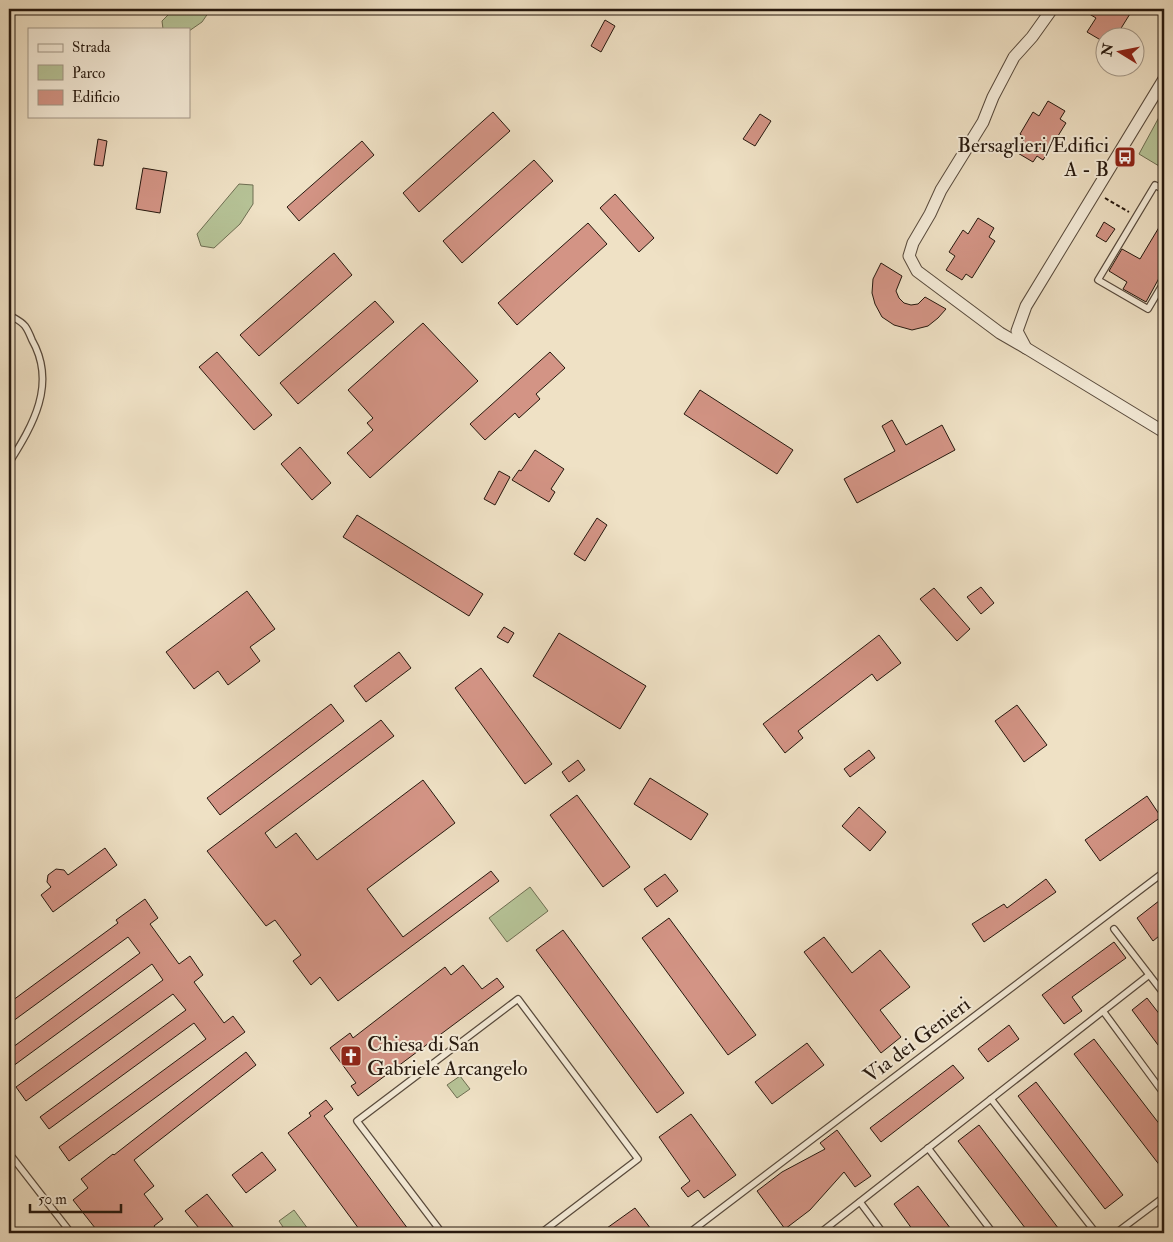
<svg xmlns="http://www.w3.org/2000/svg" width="1173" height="1242" viewBox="0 0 1173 1242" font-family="'IM FELL Double Pica',serif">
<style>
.green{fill:#b6c397;stroke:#6e6e52}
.building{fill:#d39485;stroke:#26180e}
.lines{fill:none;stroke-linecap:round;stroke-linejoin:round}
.service-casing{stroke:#584a3c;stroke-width:8}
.minor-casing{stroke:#584a3c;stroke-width:13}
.path{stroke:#26180e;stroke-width:2;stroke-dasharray:4 2.5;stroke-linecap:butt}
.service{stroke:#f5ecd9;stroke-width:5.5}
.minor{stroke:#f5ecd9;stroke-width:11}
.labels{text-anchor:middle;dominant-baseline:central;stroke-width:4;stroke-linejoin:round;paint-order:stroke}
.poi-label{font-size:21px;fill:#26180e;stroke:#f5ecd9;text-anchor:end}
.street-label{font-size:21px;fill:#26180e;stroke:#f5ecd9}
</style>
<rect width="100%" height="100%" fill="#efe1c5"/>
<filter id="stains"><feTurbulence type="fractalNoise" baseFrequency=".004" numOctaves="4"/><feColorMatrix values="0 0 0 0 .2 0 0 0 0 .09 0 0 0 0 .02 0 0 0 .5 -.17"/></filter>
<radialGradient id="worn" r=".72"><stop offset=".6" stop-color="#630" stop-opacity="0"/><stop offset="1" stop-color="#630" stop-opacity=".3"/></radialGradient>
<g class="green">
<path d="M174,9H211L202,22L189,31V29H163L162,21Z"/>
<path d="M1164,108V169L1139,154Z"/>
<path d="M239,184L253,185V204L240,224L214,248L201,246L197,234Z"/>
<path d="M530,887L548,911L507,942L489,918Z"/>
<path d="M460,1076L470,1089L457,1098L447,1085Z"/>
<path d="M294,1210L311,1233H287L279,1221Z"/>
</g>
<g class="building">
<path d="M1081,9H1133L1115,38H1106L1104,42L1087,32L1096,18Z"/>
<path d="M605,20L615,26L601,52L591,46Z"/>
<path d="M1048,101L1065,111L1060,119L1066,123L1043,160L1037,156L1033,162L1016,152L1025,138L1020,134L1033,112L1039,116Z"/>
<path d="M493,112L510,131L419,212L403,193Z"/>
<path d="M760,114L771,121L755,146L743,139Z"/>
<path d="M98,139L107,141L103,166L94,165Z"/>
<path d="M362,141L374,155L299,221L287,207Z"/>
<path d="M534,160L553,181L462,263L443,241Z"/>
<path d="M143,168L167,172L160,213L136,209Z"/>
<path d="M615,194L654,238L639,252L600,208Z"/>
<path d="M978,218L994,228L989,237L995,241L972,278L966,274L962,280L946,270L955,256L949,252L963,230L968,234Z"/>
<path d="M1164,219V269L1146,302L1123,289L1127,282L1109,271L1122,249L1140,259Z"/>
<path d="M1104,222L1115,229L1106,242L1096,236Z"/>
<path d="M588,223L607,244L517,325L498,303Z"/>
<path d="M334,253L352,275L259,356L240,335Z"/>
<path d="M881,263L902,276L896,291L899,298L904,303L911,305L918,304L925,297L946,309L938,318L928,326L912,330L894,325L882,317L875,304L872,293L873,279Z"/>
<path d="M375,301L394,322L298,404L280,383Z"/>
<path d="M423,323L478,381L370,478L347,453L373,430L367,423L373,418L348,390Z"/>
<path d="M217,352L272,415L254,430L199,367Z"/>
<path d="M550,352L565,368L536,394L540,399L519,418L515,413L485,440L470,424Z"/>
<path d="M700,390L793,450L777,474L684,414Z"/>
<path d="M892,420L906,445L942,425L955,450L857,503L844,479L895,451L882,426Z"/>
<path d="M300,447L331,483L312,500L281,464Z"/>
<path d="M535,450L564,469L551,489L555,492L549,502L512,480L519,470L521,471Z"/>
<path d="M499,471L510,477L495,505L484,499Z"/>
<path d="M357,515L483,594L469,616L343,537Z"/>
<path d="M597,518L607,525L585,561L574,554Z"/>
<path d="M981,587L994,603L981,614L967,597Z"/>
<path d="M934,588L970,629L957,641L920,599Z"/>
<path d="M247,591L275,629L250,647L260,661L228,685L218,671L194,689L166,652Z"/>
<path d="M504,627L514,633L508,643L497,637Z"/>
<path d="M559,633L646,686L620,729L533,676Z"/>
<path d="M879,635L901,663L877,681L872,674L798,731L803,738L785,753L763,724Z"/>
<path d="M399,652L411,668L366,702L354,686Z"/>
<path d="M481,668L552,764L525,784L455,688Z"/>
<path d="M331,704L344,721L220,815L207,798Z"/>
<path d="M1017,705L1047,745L1024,762L995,721Z"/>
<path d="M381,720L394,736L265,833L276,848L296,833L317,860L423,780L455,823L367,889L403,937L491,871L499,881L338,1001L320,977L311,985L293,961L301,955L275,920L266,926L207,851Z"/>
<path d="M869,750L875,758L850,777L844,769Z"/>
<path d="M578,760L585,770L569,782L562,772Z"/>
<path d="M650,778L708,814L691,840L634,804Z"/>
<path d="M577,795L630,867L603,887L550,815Z"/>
<path d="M1147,796L1161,817L1100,861L1085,840Z"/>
<path d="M859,807L886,832L870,851L842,826Z"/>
<path d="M105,848L117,865L53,912L41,895L51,887L47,882L48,875L56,869L64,870L68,875Z"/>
<path d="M665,874L678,891L657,907L644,889Z"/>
<path d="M1046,879L1056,892L984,942L972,924L1004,904L1007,908Z"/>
<path d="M1164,897V932L1153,941L1137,918Z"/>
<path d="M145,899L158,918L150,924L179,964L190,956L203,975L194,982L224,1023L233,1016L245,1032L69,1161L59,1147L206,1039L194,1023L49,1129L40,1117L186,1010L173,994L26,1101L16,1087L163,980L152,964L9,1069V1050L140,953L128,937L9,1024V1003L118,923L116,920Z"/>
<path d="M669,918L756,1035L728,1055L642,938Z"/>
<path d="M563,930L684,1093L657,1113L536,950Z"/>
<path d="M824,937L852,973L880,950L910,987L880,1010L901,1037L881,1053L804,952Z"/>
<path d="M1114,942L1126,958L1072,997L1082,1011L1064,1024L1042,995Z"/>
<path d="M463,965L482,989L497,978L504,987L358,1096L351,1086L356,1083L330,1048L350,1033L353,1038L445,967L451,975Z"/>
<path d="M1147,998L1164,1020V1053L1132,1010Z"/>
<path d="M1009,1025L1019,1039L988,1062L978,1049Z"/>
<path d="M1094,1039L1164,1130V1171L1074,1054Z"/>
<path d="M807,1043L824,1065L772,1104L755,1082Z"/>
<path d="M246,1052L256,1065L134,1160L154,1186L144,1194L163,1219L154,1226L159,1233H99L73,1200L88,1188L81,1179L113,1154L114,1155Z"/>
<path d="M953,1065L964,1078L881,1142L870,1128Z"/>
<path d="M1036,1082L1123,1195L1105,1209L1018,1096Z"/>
<path d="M326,1100L333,1109L324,1116L411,1233H362L288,1133L311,1116L309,1113Z"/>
<path d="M691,1114L736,1175L704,1198L698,1190L688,1197L681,1188L690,1181L659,1137Z"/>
<path d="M979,1125L1062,1233H1029L958,1141Z"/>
<path d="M837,1130L871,1176L855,1187L844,1172L810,1210L785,1229L757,1191L782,1172L825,1149L820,1143Z"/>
<path d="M262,1152L276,1170L246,1193L232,1175Z"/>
<path d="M918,1186L954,1233H915L894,1204Z"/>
<path d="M207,1194L238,1233H203L185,1211Z"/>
<path d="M635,1208L654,1233H600Z"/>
</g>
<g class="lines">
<g class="service-casing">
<g id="service">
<path d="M1164,190L1155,185L1098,280L1148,309L1164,282"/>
<path d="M9,315C14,318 21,321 25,326C28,330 30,335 32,340C57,384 33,425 9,463"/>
<path d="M1114,929L1164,994"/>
<path d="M1103,1011L1164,1094"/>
<path d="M991,1099L1096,1233"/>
<path d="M928,1148L993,1233"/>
<path d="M9,1153L71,1233"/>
<path d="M860,1202L883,1233"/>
<path d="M442,1233L357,1121L518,999L638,1159L541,1233"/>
<path d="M689,1233L1164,872"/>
<path d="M820,1233L1149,975"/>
<path d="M1116,1233L1164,1197"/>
</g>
</g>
<g class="minor-casing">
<g id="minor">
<path d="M1164,79L1026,306L1017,331L1026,348L1164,432"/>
<path d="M1026,348L1000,333L917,271L909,256L913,243L930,214L941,190L983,122L993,97L1014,57L1032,37L1052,9"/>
</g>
</g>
<path class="path" d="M1105,198L1129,212"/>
<use href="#service" class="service"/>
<use href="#minor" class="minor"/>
</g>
<defs>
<g id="bus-square" transform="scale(1.125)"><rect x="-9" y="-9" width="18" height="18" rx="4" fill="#8f2418" stroke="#f5ecd9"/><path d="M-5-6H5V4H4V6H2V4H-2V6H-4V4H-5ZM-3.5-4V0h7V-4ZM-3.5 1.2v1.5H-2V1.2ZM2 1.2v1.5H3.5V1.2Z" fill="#fff"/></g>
<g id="church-square" transform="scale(1.125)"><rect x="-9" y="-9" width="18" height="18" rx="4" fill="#8f2418" stroke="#f5ecd9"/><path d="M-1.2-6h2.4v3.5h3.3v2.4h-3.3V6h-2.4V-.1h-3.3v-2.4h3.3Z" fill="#fff"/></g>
</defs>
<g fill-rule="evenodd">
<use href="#bus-square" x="1125" y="157"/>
<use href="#church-square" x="351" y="1056"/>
</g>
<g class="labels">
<g class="poi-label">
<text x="1109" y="145">Bersaglieri/Edifici<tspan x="1109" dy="24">A - B</tspan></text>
<text x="367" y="1044" text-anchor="start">Chiesa di San<tspan x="367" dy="24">Gabriele Arcangelo</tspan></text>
</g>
<g class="street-label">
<text transform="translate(917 1040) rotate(-37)">Via dei Genieri</text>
</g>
</g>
<rect width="1173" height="1242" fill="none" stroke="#efe1c5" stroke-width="30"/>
<rect x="10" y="10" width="1153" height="1222" fill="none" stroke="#26180e" stroke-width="2.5"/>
<rect x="15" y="15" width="1143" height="1212" fill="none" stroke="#26180e"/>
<rect x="28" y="28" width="162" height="90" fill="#f5ecd9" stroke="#a29788"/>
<rect x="38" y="44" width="25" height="8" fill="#f5ecd9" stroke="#a29788"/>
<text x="72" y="52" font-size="15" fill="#26180e">Strada</text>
<rect x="38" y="65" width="25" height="15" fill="#b6c397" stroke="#a29788"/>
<text x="72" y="78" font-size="15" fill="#26180e">Parco</text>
<rect x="38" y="90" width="25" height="15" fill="#d39485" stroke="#a29788"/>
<text x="72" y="102" font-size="15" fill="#26180e">Edificio</text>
<g transform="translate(1120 52) rotate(280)"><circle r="24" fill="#f5ecd9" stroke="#a29788"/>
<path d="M0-4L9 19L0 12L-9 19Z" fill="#8f2418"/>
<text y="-8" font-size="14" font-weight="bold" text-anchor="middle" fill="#26180e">N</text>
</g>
<path d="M30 1204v8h91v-8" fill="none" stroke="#26180e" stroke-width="2.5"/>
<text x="38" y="1204" font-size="15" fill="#26180e" stroke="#f5ecd9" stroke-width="4" paint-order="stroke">50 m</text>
<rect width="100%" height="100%" filter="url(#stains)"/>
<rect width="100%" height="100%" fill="url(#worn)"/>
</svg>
